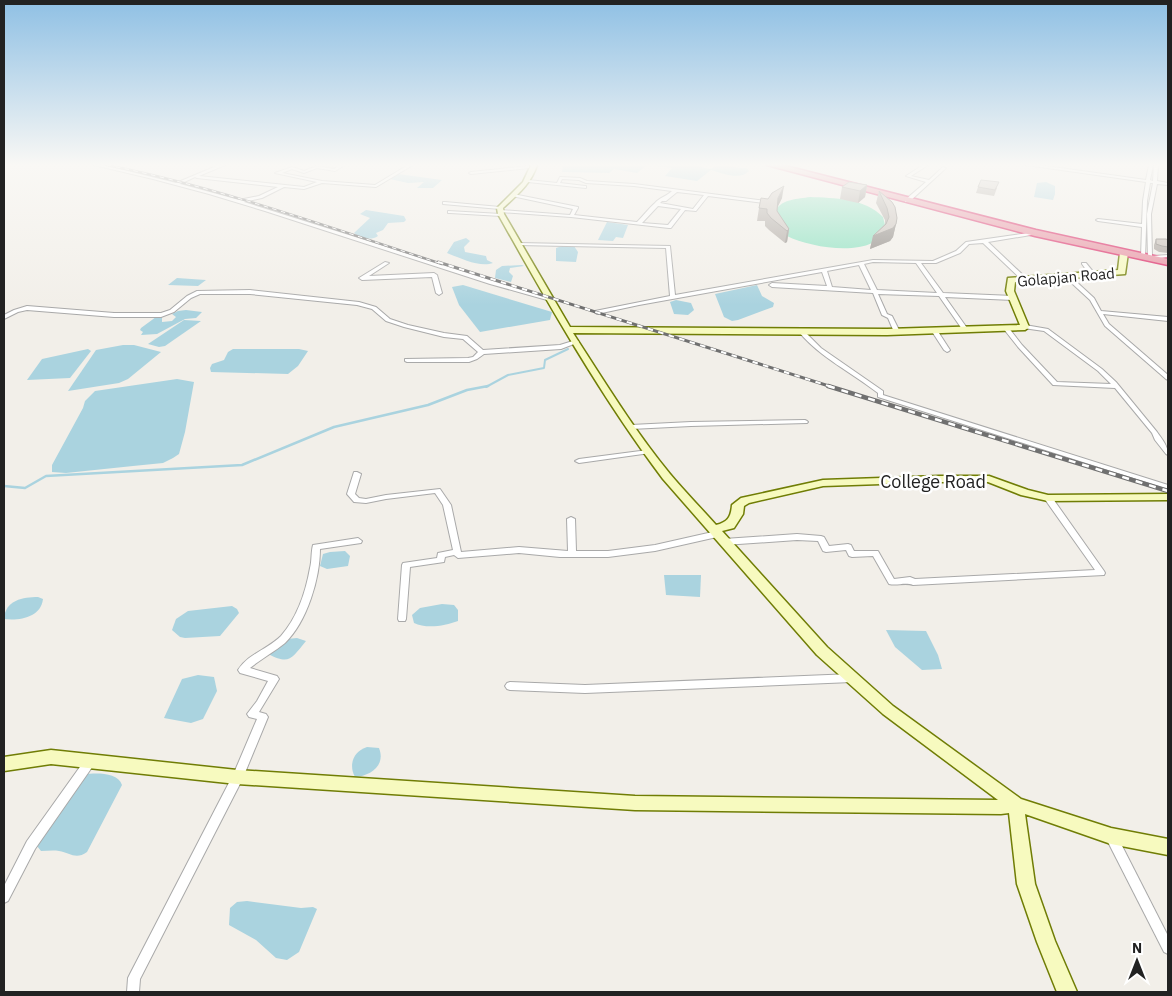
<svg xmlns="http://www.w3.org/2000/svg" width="1172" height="996" viewBox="0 0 1172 996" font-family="'IBM Plex Sans',sans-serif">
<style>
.pitch{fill:#88e0be}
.water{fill:#aad3df}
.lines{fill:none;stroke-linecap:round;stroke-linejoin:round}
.stream-far1{stroke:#aad3df;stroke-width:2}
.stream{stroke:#aad3df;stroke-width:2.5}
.street-casing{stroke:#a9a9a9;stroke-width:2}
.secondary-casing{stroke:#707d05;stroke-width:3}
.highway-casing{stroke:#dc2a67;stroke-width:3}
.street{fill:#fff;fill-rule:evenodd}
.secondary{fill:#f7fabf;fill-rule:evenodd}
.highway{fill:#e892a2;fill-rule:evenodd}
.rail-far2-casing{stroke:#707070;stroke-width:2.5}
.rail-far1-casing{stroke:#707070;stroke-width:3}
.rail-casing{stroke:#707070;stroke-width:4.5}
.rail-far2{stroke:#fff;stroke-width:1;stroke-dasharray:4.5;stroke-linecap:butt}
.rail-far1{stroke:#fff;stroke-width:2;stroke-dasharray:5.5;stroke-linecap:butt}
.rail{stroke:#fff;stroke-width:2.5;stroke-dasharray:7;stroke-linecap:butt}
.wall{fill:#aba49e}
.shaded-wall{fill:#8b8681}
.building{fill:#c7bfb8;stroke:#8b8681}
.labels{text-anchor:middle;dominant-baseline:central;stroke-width:5;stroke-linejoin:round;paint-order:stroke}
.far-street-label{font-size:15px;fill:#222;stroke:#fff}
.street-label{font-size:18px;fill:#222;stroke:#fff}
</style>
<rect width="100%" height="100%" fill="#f2efe9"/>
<path class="pitch" d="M810,197C834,198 865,198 883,217L886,229C882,233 877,240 872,243C850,254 807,246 787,236L776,210C782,199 798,199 810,197Z"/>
<g class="water">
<path d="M563,165H647L637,173L614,169L609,173L562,172Z"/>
<path d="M652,165H693L710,169C721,161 734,169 747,168L749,171C740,181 722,173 711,170L697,181L665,176L672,168Z"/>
<path d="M398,174L442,180L433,188H417L424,182L408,183L390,179Z"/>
<path d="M1046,182L1055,186V194L1053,200L1034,197L1037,183Z"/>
<path d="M366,210L404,216L406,220L404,222L388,223L383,230L376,233L378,236C371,241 360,238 354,233L370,218L360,214Z"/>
<path d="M607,222L628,225L623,238L616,237L613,241L598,240Z"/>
<path d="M466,238L470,241L464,247L465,252L486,256L487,260L493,263C480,268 460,258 447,253L454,242Z"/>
<path d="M565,245L574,246L578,252L576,262L556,261V248Z"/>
<path d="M522,265L524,266L510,268L509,272L513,276L511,282L495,278L496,270L502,266Z"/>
<path d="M177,278L206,280L198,286L168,285Z"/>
<path d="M463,285L552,312L550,320L480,332L459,305L452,287Z"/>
<path d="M757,285L762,296L774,303L773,307L738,320L732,321L724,317L715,294Z"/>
<path d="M676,300L691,303L694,310L688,315L674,314L670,302Z"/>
<path d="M186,310L202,312L196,318L185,319L157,334L141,335L143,332L140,330L141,328L156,317H162V322L172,321L176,317L172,314L178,311Z"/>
<path d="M184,320L201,321L165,346L159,347L148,344Z"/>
<path d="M123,345H134L161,352L128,379L119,383L68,391L96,350Z"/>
<path d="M88,349L91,351L70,378L27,380L42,359Z"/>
<path d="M233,349H299L308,351L298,366L288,374L211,372L210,368L212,364L224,360L228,352Z"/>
<path d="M177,379L194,382L185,432L179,454L173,458L163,463L133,466L66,473L52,472V465L83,408L85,401L95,391Z"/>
<path d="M345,551L350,556L348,566L327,569L320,566L323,554L330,552Z"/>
<path d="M664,575H701L700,597L666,595Z"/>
<path d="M38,597L43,599C41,617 20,621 4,619C5,600 23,597 38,597Z"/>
<path d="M442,604L454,605L458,610V621C445,626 426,629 414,623L412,615L420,608Z"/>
<path d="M232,606L237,609L239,613L220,636L185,638L180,637L172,630L176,619L188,611Z"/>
<path d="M886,630L926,631L938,655L942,669L922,670L895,647Z"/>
<path d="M297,638L306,641C291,659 290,665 268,654L287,639Z"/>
<path d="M198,675L214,677L217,691L203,719L191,723L164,718L182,679Z"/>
<path d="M367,747L379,748C386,766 370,776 355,777C348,764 354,751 367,747Z"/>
<path d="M85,774C97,773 118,772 122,785L87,852C76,860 70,853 59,851C53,850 47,851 41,851L37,846Z"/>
<path d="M247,901L301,908L313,907L317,909L299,952L287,960L276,958L256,940L229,925L230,908L237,902Z"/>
</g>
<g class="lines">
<path class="stream-far1" d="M486,387L508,375L544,368L545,360L568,349"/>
<path class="stream" d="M4,486L25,488L46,476L242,465L334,427L428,405L467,390L488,386"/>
<g class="street-casing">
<g id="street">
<path d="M94,165H103L176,183L219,165H225L199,176L304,187L317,182L275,173L292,167L304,171L317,166L334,169L340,165H345L335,171L317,168L304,173L292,169L282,173L322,181L375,185L408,165H413L376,187L322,183L304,189L284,187L262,198L244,202L552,299L547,300L490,284L265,211L209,194L153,179ZM195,177L197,178L278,187L259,196L239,200L180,184Z"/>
<path d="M923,165H928L911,176L929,180L943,167L946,168L909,202H905V200L926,182L906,176Z"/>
<path d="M1026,165H1039L1146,180L1149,165H1153L1150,180L1153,181L1154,165H1158L1157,181L1168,183V185L1157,184L1151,214L1152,256L1168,255V257L1151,259L1148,258L1147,214L1153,183H1150L1147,201L1145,257L1143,258L1141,257L1142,227L1098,221L1096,220L1098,219L1142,224L1143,201L1146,182Z"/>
<path d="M528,166H529V168L471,174L469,173L471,172Z"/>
<path d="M560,177L580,178L587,181L634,184L765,201L767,202L765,203L708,196L696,211L685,210L671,228H669L571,217L500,212L498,211L500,210L570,215L573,209L512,196V194H513L578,207V208L574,215L637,222C643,216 649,208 655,203C659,198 667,196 672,191L634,186L586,183L579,180L562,179L560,183L585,186H586V188L528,182L526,181L528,180L557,183ZM677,192L704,195L693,209L660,203L662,201H666ZM658,206L681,209L668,225L642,223Z"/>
<path d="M445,202L500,207L502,208L500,209L443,204V202Z"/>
<path d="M448,211L501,214L503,215L501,216L450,213H448Z"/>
<path d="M1035,232L1037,233V234L988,242L1025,277V279H1021L983,243L969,244L960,253L936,263H921L943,293L1013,296L1016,298L1013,300L945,297L967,328L966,329H962L939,296L878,294L887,314L892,316L900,332L897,334L894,332L888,318L882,315L873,293L772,287L769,285L772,283L827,286L822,272L639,305L597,314L594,312L595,311L670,296L666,248L518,245L516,244L518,243L670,246L675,295L873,260L933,261L956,251L966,242ZM873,262L916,263L937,293L877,290L864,264ZM859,265L871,290L832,287L827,271Z"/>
<path d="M385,262L389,263L369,276L434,273L437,275L442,293L439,295L436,293L432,277L362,280L359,278Z"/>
<path d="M1082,263H1086L1095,274L1094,275H1090L1082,264Z"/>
<path d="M1065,275H1069L1094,298L1101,311L1168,317V321L1103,314L1109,324L1168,375V380L1166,379L1105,326L1090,300L1065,277Z"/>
<path d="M250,290L359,302L376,307L390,319L408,325L444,333L467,336L483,350L560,345L576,340L579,342L561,349L484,354L477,359L469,362H407L405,361V359L468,358L473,357L478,352L463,339L444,337L404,327L386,321L372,309L357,305L250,294H200L191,298L174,312L161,317H114L27,310L18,312L4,319V315L14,310L27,306L114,313H161L170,310L187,296L197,291Z"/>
<path d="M1025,325L1048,329L1102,369L1116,382L1157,432C1162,439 1168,446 1168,455L1166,454L1155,440L1152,433L1115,388L1053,385L1018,347L1003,328L1004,327H1008L1022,345L1057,382L1111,384L1098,371L1044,331L1023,328V326Z"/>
<path d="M934,328L937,330L950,350L949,351L947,352L944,350L931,330Z"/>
<path d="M801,329L803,330L821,348L883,391V395L1168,485V489L878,397V393C851,372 821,358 799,332L798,331Z"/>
<path d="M805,420L807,421L808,422L807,423L691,426L631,429L628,427L631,425L691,422Z"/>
<path d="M648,450L652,452L650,453L579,463L575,461L579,459Z"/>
<path d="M354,472H357L361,474L355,494L359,498L366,499L386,495L440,489L451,505L461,552L519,547L568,551L567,519L571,517L575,519L576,551H608L655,545L717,531L721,534L717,537L655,551L608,557H560L519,553L458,558L454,555L445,557L444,562L410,567L406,619L405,621H399L398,619L402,565L403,563L437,558L438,553L453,550L443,505L435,493L386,499L366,503L354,502L347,494Z"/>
<path d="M1045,496H1051L1104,571L1105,573L1104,575L913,585C905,582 897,586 889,584L873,556L852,557L849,556L846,550L826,552L823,551L818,541L797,540L724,545L720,542L724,539L797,534L821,536L824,537L829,546L848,544L851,545L854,551H878L894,579L910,577L915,579L1095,570L1044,498Z"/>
<path d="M358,538L362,541L361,543L320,549C320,578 307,622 285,643C274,652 261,659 250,668L277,676L279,679L259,712L266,714L268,717L242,780L140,979L139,992H127L128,978L130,974L234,773L257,719L249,717L247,714L257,701L268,681L240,673L238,670C248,654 268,649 281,636C297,618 306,591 310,568C312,561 311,552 313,545Z"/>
<path d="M852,674L855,675L857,678L855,681L852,682L585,693L510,690L507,689L505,686L507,683L510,682L585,685Z"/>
<path d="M91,756L95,757L96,760L95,763L35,849L8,901L4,903V886L27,841L87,757Z"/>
<path d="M1112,833L1116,834L1168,936V954L1164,952L1108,842L1106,838L1108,834Z"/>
</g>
</g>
<g class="secondary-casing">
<path id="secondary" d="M531,165H537C531,184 517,195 503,208L504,214L570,327L887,329L1020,325L1006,291L1008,278L1118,270L1120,253L1124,251L1128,253L1125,274L1015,282L1014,291L1029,327L1025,330L887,335L573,333C604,381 634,430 670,474C685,492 701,508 716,525C728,522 731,517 732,505L741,498L823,480L939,476H989L1028,490L1048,495L1168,494V500L1048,501L1021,495L988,482H939L823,486L749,503L744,506L743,514L734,528L722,531L827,647L893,706L1021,799L1111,828L1168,839V855L1111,844L1025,814L1035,884L1055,941L1077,992H1057L1037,942L1017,884L1009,813L1001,814L635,810L237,784L51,764L4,771V757L51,750L237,770L635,796L998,800L883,714L817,655L663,479C600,395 549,305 498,214L497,208L523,182Z"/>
</g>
<g class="highway-casing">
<path id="highway" d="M767,165H782L1036,230L1168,259V265L1035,236Z"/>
</g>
<use href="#street" class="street"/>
<use href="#secondary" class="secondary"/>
<use href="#highway" class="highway"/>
<g class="rail-far2-casing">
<path id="rail-far2" d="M107,165C221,188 331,228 442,264"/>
</g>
<g class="rail-far1-casing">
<path id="rail-far1" d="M438,262L832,387"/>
</g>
<g class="rail-casing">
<path id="rail" d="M828,386L1168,491"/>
</g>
<use href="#rail-far2" class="rail-far2"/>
<use href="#rail-far1" class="rail-far1"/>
<use href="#rail" class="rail"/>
</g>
<g class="wall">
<path d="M867,185L865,197L858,203L840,199L842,187Z"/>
<path d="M978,187L997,188L994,196L976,193Z"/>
<path d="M879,191L896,224L893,237L890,241L870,249L873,236L885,224V220L876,203Z"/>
<path d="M782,198L777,208V211L789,229L787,242L785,243L769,230L765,226V221H757L759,208L768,199Z"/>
<path d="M1156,239L1168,240V253L1159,252L1154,249V245Z"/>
</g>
<g class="shaded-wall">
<path d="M867,185L865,197L858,203L860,191Z"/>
<path d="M784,186L782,198L776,210L778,198Z"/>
<path d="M896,224L893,237L890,241L870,249L873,236Z"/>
<path d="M789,229L787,242L785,243L787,231Z"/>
</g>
<g class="building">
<path d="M981,180L999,182L995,190L978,187Z"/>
<path d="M849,182L867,185L860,191L842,187Z"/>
<path d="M784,186L778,198L777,211L789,229L787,231L771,218L767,213V209L759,208L761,198L768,199L772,193Z"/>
<path d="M879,191L892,202L895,207L897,218L896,224L893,228L873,236L886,224L889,217L887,208Z"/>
<path d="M1156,239H1166L1168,240V247L1162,246L1156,244Z"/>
</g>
<linearGradient id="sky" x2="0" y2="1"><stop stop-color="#8fc0e4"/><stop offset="0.54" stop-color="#f9f8f5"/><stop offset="1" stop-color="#f9f8f5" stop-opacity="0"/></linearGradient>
<rect width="1172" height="305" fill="url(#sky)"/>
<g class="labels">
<g class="far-street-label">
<text transform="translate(1066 277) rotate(-5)">Golapjan Road</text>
</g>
<g class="street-label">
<text x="933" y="481">College Road</text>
</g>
</g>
<rect width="1172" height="996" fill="none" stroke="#222222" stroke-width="10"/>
<g transform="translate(1137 961)" stroke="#ffffff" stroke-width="4" paint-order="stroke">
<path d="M0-4L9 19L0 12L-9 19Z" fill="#222222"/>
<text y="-8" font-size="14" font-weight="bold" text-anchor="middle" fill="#222222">N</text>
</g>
</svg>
